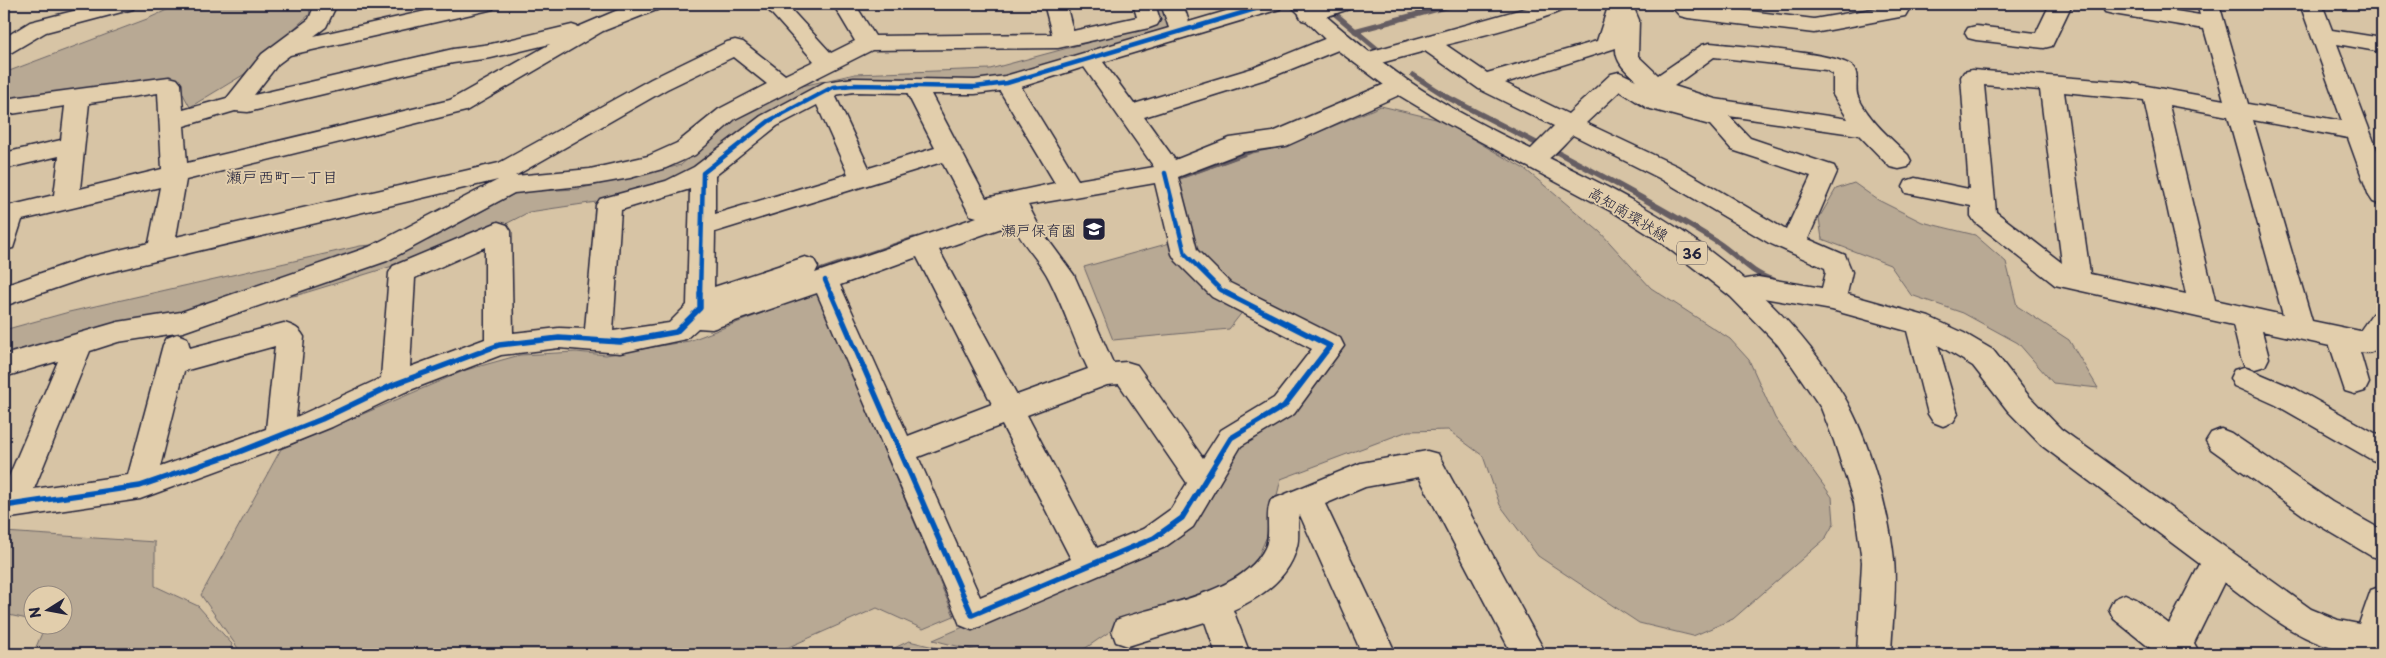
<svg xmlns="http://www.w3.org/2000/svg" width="2386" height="658" viewBox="0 0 2386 658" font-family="'Playpen Sans','Klee One',sans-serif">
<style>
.green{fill:#b8a994;stroke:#6d6668}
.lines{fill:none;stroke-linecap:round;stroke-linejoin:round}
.stream{stroke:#655d62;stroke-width:5.5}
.minor-casing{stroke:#22223b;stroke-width:3}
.major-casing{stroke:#22223b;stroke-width:3}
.minor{fill:#e2ceac;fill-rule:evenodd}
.major{fill:#e2ceac;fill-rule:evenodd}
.cycleway-far1-casing{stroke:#e2ceac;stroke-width:7}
.cycleway-casing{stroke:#e2ceac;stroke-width:9}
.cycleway-far1{stroke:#0057b8;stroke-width:4.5}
.cycleway{stroke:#0057b8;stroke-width:5.5}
.labels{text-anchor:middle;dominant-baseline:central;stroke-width:4;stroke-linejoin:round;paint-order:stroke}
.shield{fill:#e2ceac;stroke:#5c565d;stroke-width:1}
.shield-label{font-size:14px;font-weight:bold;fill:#22223b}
.street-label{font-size:15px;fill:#22223b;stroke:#e2ceac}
.poi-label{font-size:15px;fill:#22223b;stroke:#e2ceac;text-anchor:end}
.neighbourhood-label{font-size:16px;fill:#22223b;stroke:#e2ceac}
</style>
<rect width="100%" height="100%" fill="#d7c4a5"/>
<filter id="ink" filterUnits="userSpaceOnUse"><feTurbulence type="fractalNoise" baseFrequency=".02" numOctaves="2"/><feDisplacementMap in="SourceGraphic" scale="10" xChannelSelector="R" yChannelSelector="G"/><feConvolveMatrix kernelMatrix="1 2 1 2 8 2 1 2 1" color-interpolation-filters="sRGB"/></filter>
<g filter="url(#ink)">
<g class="green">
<path d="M180,4H308L310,14L243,75L190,107L176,81L23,99L4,105V73L147,19Z"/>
<path d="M1146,4H1169L1175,21L1154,40L1053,73L819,94L705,176L630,197L529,212L471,242L298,295L174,318L4,360V330L69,312L360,246L429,240L518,192L578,189L681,165L729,122L802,86L855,74L990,69L1142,28L1148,9Z"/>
<path d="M1381,106L1440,120L1526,170L1600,232L1651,288L1730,339L1749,360L1775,418L1832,497L1834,523L1825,539L1733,619L1693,636L1639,623L1538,556L1500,505L1483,456L1448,430L1408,431L1281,479L1267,536L1253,568L1222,586L1131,617L1077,654H988L933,640L1157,544L1236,440L1337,344L1222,288L1188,254L1177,180L1248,154L1286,146Z"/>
<path d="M1854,183L1878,200L1922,222L1975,235L2006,262L2017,306L2069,340L2098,388L2053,383L2018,343L1963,313L1911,295L1890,265L1822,239L1819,218L1836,189Z"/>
<path d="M1177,241L1247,306L1229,329L1113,340L1084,267Z"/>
<path d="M817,292L954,616L923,629L877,608L773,654H323V651L313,654H242L201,595L281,449L466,370L520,355L576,352L606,355L689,341Z"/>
<path d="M4,532L155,542V586L198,606L232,644L229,654H33L45,626H62V596H32V620L4,614Z"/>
<path d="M909,641L962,654H882Z"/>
</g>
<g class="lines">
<g class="stream">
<path d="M1334,13L1377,49"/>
<path d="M1355,31L1456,4"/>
<path d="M1413,75L1449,98L1536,143"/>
<path d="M1557,152C1611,181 1665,209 1717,242C1736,254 1751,274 1773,280"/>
<path d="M1179,177L1251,151"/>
<path d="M808,275L914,239"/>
</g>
<g class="minor-casing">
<g id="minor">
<path d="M101,4H136L133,9L46,32L12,52L4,54V38L30,22Z"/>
<path d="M315,4H337L326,27L314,36L457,4H496L493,9L485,11L290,55L278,64L254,95L453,49L491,44L572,25L578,27L632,4H662L659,9L603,31L466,111L186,180L176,237L499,163L651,79L727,42L735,40L743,42L785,75L814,61L763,4H786L831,53L855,41L833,4H855L875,36L1052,34L1044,4H1066L1073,31L1137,17L1133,4H1155L1160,20L1157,25L1149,28L1058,48L872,50L735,119L695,155L666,168L630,178L590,185L514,193L387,261L183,332L118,342L90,351L34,489L128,475L163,345L167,338L177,334L187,338L190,348L284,323C294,326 299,328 304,337L296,417L381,378L389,273L393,266L498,222L507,225L511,231L513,333L559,328L585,329L596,205L600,199L666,181L694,167L761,116L825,82L854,78L975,80L1005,76L1169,28L1161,4H1183L1189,22L1250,4H1283L1280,9L1103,62L1134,104L1253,68L1332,36L1340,34L1348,36L1351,41L1348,46L1269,78L1144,117L1175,160L1230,138L1273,132L1392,81L1400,79L1408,81L1412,86L1408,91L1286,146L1243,152L1178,177L1197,250L1230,283L1340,338L1344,346L1294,414L1241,446L1193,527L1165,547L972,630L960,625L956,615L817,293L712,329L698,328L686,339L620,353L559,348L501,355L405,392L332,427L290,444L140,499L4,519V488L58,361L4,377V355L118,322L181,312L369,247L498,180L88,277L4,306V286L84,258L149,243L160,187L22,220L13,248L4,250V207L54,195L59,156L4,169V153L61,140L65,106L4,115V99L169,77L177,79L181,84L183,110L227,98L262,54L309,19ZM550,44L450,100L187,163L184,126L235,111L248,112L453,63L491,58ZM733,57L767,84L719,109L677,143L648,156L590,169L515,176L667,89ZM1084,67L1154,167L1078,180L1021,87ZM1000,91L1055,183L986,198L931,94H975ZM854,92L907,93L935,148L869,168L835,95ZM158,93L162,169L80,189L89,103ZM817,105L848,174L715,214V176L777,126ZM942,162L970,215L977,217L815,273L818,267L814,260L805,257L714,287L715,232ZM1155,183L1172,254L1176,261L1212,297L1312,349L1274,398L1221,430L1203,458L1137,365L1127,362L1113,363L1074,275L1041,230L1028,205ZM690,189L687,305L669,323L613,331L621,210ZM1013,224C1022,245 1039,259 1049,279C1064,308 1074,340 1088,369L1017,395L939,250ZM485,247V339L410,367L415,278ZM917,257L992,404L908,436L840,285ZM275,346L266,429L160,467L184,371ZM1119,384L1187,483L1171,509L1143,529L1097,548L1027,415L1107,385ZM1002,425L1071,559L980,597L918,457Z"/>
<path d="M1321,4H1352L1349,9L1310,22L1302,20L1299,15L1302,10Z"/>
<path d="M1540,4H1572C1563,16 1467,39 1446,45L1487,73L1597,41L1607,10L1625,4L1633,6L1639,20L1638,56L1658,75L1702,45L1710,43C1736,46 1839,52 1853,67C1860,75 1854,88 1858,97C1869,120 1889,137 1908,155L1911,161L1908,167L1899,169L1890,167L1859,135L1729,116L1750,138L1834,166L1837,172L1808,239L1845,255L1852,272L1847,294L1929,317L1964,333L1993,350L2028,395L2061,429L2311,609L2338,620L2359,624L2371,590L2382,586V654H2349L2350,652C2300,644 2263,611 2224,582L2194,643L2200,654H2154L2155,652L2114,619L2109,609L2114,599L2125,594L2136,599L2169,624L2200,564L2041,445L2008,411L1973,366L1938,345L1958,414L1953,422L1943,426L1933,422L1928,414L1907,331L1832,310L1758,297L1739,299L1730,296L1726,289L1730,282L1758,277L1822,288L1826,272L1825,268L1769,243L1659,178L1573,135C1559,148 1545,170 1524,165L1521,159L1554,126L1479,89L1425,51L1366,67L1358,65L1355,60L1358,55ZM1616,48C1615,62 1626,71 1636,80L1619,72L1611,74L1568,114L1505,83ZM1714,57L1826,70L1833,74V95L1848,119L1715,99L1674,86ZM1620,91L1647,108L1710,125L1732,150L1811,176L1786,230L1677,166L1586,123Z"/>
<path d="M1669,4H1693L1814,19L1889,6L1887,4H1909L1911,6L1905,16L1814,33L1688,18L1680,16Z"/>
<path d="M2050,4H2072L2052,46L2044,48L1976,40L1968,38L1965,33L1968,28L1976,26L2036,33Z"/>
<path d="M2101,4H2133L2200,15L2197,4H2219L2248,104L2342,121L2300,4H2322L2332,30L2382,38V52L2337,44L2382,163V205L2373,202L2369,196L2348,138L2253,120L2312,321L2360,331L2372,314L2382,311C2382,328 2386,358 2360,352L2369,383L2365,391L2355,394L2345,391L2330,346L2262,331L2269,358L2265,366L2255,369L2245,366L2241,358L2233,325L2055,285L1975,222L1971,216V206L1906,193L1903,187L1906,181L1915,178L1969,189L1961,77L1964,72L1972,70L2125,82L2224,100L2204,29L2113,14L2105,12ZM1984,85L2040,90L2062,263L1996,212ZM2064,92L2144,100L2186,294L2090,274ZM2169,105L2228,116L2283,315L2215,300Z"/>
<path d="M2244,367L2296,389L2382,437V463L2372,460L2276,405L2234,386L2230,378L2234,370Z"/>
<path d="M2221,429L2231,433L2332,502L2382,530V559L2371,556L2310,520L2211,449L2206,441L2211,433Z"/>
<path d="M1427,451L1438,454L1546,654H1512L1419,477L1365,487L1325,504L1396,654H1362L1300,515C1296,522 1300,536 1297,546C1290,578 1261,597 1233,610L1250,654H1216L1205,622L1128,646L1116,642L1112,631L1116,620C1160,604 1242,594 1265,548C1272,533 1264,515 1271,500L1361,463Z"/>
</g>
</g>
<g class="major-casing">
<path id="major" d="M1289,4H1312C1343,31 1374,57 1407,80C1479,129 1560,160 1635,202C1718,249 1794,314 1843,395C1869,438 1889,510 1894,560C1897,590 1892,624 1891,654H1857L1862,562L1854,503L1834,441L1821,408L1778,345L1730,296L1659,241L1618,215L1442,121L1392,91L1332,46Z"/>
</g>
<use href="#minor" class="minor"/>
<use href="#major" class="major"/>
<g class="cycleway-far1-casing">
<g id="cycleway-far1">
<path d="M1165,173L1185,254L1221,290L1229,294"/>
<path d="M825,280L831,294"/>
<path d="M700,294L703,173L769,121L833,87L854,85L975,87L1007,83L1272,4"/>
</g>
</g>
<g class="cycleway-casing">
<g id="cycleway">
<path d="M831,293L972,615L1154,538L1182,518L1231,438L1284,406L1330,346L1226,293"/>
<path d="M4,506L140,486L239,452L322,419L395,384L499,345L559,338L620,342L676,332L700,308V293"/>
</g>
</g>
<use href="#cycleway-far1" class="cycleway-far1"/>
<use href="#cycleway" class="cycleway"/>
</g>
</g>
<defs>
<g id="school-square" transform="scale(1.25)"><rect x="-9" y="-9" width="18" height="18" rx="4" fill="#22223b" stroke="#e2ceac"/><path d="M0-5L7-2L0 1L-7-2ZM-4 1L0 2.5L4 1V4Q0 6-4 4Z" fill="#fff"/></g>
</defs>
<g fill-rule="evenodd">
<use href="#school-square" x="1094" y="229"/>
</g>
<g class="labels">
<rect class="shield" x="1677" y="241.5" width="30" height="23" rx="4"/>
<g class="shield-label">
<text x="1692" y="253">36</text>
</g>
<g class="street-label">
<text transform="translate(1629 213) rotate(31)">高知南環状線</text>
</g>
<g class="poi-label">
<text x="1076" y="229">瀬戸保育園</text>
</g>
<g class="neighbourhood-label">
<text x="282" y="176">瀬戸西町一丁目</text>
</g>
</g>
<rect width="2386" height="658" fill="none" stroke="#e2ceac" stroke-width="20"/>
<rect x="10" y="10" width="2366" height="638" fill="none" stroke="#22223b" stroke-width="2" filter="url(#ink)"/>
<g transform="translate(48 610) rotate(259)"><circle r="24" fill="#e2ceac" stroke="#95897f"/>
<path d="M0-4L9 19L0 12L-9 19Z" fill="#22223b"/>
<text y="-8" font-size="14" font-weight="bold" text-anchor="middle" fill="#22223b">N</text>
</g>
</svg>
